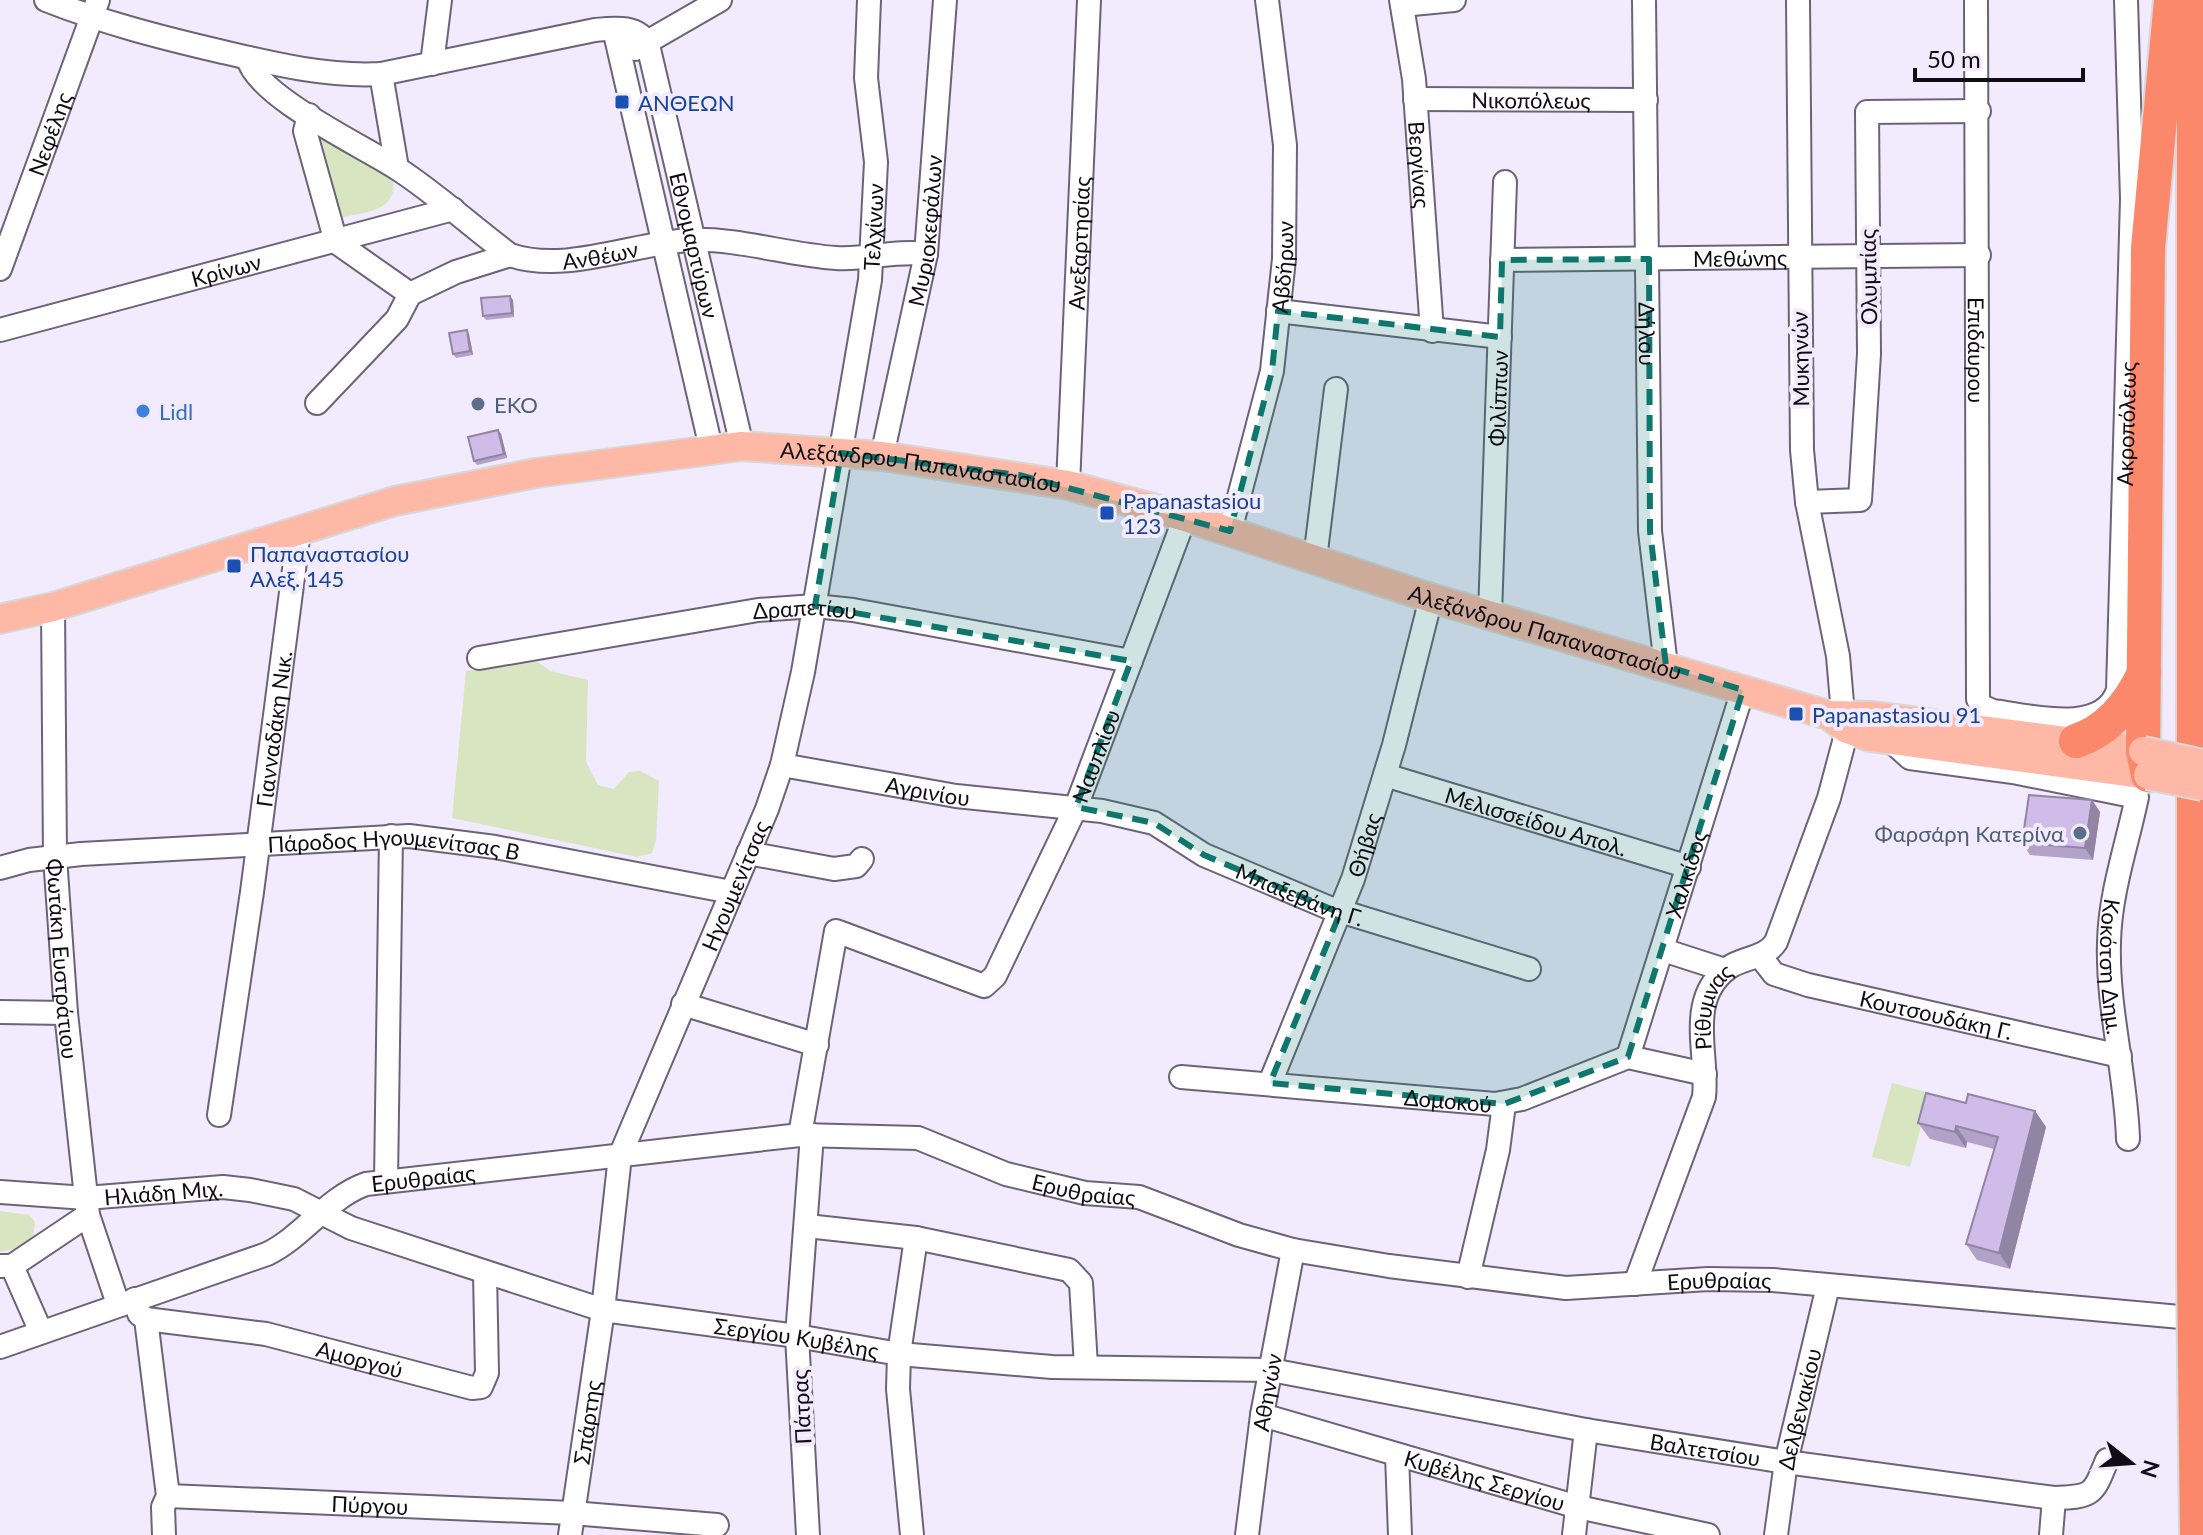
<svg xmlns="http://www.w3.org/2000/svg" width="2203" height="1535" viewBox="0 0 2203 1535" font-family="Lato,sans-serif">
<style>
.green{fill:#d7e6c0}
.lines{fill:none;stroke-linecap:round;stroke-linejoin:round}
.minor-casing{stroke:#6c6377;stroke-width:26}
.major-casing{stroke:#d9d8d9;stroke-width:32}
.highway-casing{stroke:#d9d8d9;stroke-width:38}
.minor{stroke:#fff;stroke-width:22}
.major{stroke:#fdb8a6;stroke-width:28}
.highway{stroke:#fb886a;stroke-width:34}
.major-bridge-casing{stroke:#d9d8d9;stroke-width:32;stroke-linecap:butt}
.highway-bridge-casing{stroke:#d9d8d9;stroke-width:38;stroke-linecap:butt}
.major-bridge{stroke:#fdb8a6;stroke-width:28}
.highway-bridge{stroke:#fb886a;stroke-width:34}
.wall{fill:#b3a2c8}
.shaded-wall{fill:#9284a3}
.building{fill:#d0bce9;stroke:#9284a3;stroke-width:2}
.marked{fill:#0f766e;fill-opacity:0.2;stroke:#0f766e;stroke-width:6;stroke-dasharray:16 10;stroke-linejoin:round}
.transit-dot{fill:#1a4fb4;stroke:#f2eafd;stroke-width:3}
.service-dot{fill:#5c6f8a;stroke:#f2eafd;stroke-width:3}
.shop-dot{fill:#3f7fe0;stroke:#f2eafd;stroke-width:3}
.labels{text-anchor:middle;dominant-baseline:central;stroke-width:8;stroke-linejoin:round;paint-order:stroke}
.street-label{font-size:22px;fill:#100c14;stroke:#f2eafd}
.transit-label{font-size:22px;fill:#164399;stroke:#f2eafd;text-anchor:start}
.service-label{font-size:22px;fill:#4e5e75;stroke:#f2eafd;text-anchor:start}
.shop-label{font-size:22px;fill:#366cbe;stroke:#f2eafd;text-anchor:start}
</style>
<rect width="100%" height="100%" fill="#f2eafd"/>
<g class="green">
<path d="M318,134L393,180C398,212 364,212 340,218Z"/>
<path d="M538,662L550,671L588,680L586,762L598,785L614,789L629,772L640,771L659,781L656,840L652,853L637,857L452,818L466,671Z"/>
<path d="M1892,1083L1930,1093L1910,1167L1872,1157Z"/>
<path d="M0,1211L29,1215L35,1222L33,1238L22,1247L0,1252Z"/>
</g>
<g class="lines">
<g class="minor-casing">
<g id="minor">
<path id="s1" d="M46,0C104,23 163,38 223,52C274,64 328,77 381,74L595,30C615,28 638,25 648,45L742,446"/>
<path id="s2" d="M1401,0L1414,79L1432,331"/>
<path id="s3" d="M1644,0L1650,531L1666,666"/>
<path id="s4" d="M1976,0L1978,699L1981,706L1993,711C2027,715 2104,737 2118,690L2132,199L2126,0"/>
<path d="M1402,5L1454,0"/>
<path d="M614,29L711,448"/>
<path d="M635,49L720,0"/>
<path id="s5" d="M248,58C255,96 365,147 398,169C438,195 472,227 510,255C565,274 634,243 690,240C738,238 788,255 836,258C867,260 895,250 926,254"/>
<path d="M432,64L440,0"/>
<path d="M381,74L397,168"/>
<path id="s6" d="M1415,99L1646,100"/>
<path d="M309,115L305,131L336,242L410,294"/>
<path id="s7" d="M1502,260L1979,255"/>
<path id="s8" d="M0,269L98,0"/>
<path d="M1278,311L1500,337"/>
<path id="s9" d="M0,330L453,209"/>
<path d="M317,403L397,319L410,294L456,272L510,255"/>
<path id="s10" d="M882,456L926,254L945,0"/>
<path id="s11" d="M1068,485L1089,0"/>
<path d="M1807,502L1860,500L1869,354L1867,112L1979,111"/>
<path id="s12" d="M1230,531L1272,371L1284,259L1285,145L1267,0"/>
<path d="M1315,559L1336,389"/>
<path id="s13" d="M53,607L55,857L66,1013L88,1215L118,1304"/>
<path id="s14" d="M1490,614L1505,182"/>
<path id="s15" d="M479,658L758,610L815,606L853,610L1131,661"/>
<path id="s16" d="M1890,740L1910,758L2013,772L2137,797C2127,845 2110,893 2109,942C2107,1009 2126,1073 2128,1139"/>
<path id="s17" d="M782,765L956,796L1102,811L1154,823L1204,855L1327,907L1529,969"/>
<path id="s18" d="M1385,775L1689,867"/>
<path d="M748,853L834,869L856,866L862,859"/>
<path id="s19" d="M0,868L29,860L81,854L409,836L495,847L731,892"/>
<path d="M1663,950L1725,970"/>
<path id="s20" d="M1760,956L1774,974L1808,985L2120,1056"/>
<path d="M683,1004L817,1045"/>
<path d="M0,1012L66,1013"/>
<path id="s21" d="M1628,1057L1743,690"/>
<path id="s22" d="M1181,1077L1495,1104L1522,1099L1628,1057L1705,1074"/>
<path id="s23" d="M1270,1083L1353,879L1394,745L1431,598"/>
<path id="s24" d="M219,1115L252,892L299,531"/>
<path id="s25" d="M800,1135L836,931L984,986L995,976L1076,807L1185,517"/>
<path d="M386,1181L391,836"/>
<path id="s26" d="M0,1192L86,1198L223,1187L250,1190L294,1199L351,1228L603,1310L797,1336L899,1354L1052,1367L1271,1370L1586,1430L1786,1462L2054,1498C2093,1497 2093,1495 2107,1460"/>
<path d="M807,1226L916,1238L1069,1270L1081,1283L1086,1366"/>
<path d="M0,1266H12L88,1215"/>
<path d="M12,1266L41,1332"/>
<path d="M1468,1277L1498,1150L1504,1104"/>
<path id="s27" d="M1635,1284L1704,1097C1709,1054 1685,1000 1728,968C1743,957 1765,959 1776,942L1829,798L1845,738L1838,656L1807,502L1802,450L1798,0"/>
<path id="s28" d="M135,1299L139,1314L146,1319L266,1334L472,1388L481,1387L487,1373L485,1273"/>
<path d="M146,1319L168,1496L163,1507L164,1535"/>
<path id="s29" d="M0,1347L267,1254C304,1236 327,1198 366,1184L800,1135L918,1138L1006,1174L1085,1193L1139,1197L1239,1235L1293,1250L1389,1266L1566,1288L1708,1279L1773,1280L2203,1319"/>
<path id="s30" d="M1262,1415L1578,1507L1708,1535"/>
<path d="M1397,1455L1400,1535"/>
<path id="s31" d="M168,1496L572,1513L717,1525"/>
<path id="s32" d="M570,1535L603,1310L620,1156L767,809L782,765L803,672L870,280L876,162L866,78L869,0"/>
<path d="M808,1535L797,1336L812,1135"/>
<path d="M912,1535L898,1389L899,1354L916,1238"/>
<path id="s33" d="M1247,1535L1262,1415L1293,1250"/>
<path d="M1574,1535L1586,1430"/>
<path id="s34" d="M1776,1535L1786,1462L1828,1286"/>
<path d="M2051,1535L2054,1498"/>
</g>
</g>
<g class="major-casing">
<g id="major">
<path id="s35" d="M0,619L53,607L395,501L536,473L742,446L882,456L1068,485L1185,517L1431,598L1828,715L1873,716L2143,751"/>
<path d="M1829,715L1845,728L1870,737L2148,775"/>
</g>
</g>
<g class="highway-casing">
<g id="highway">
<path d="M2076,741C2109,730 2130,703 2144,673"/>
<path d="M2148,775L2143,751L2148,248L2171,0"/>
<path d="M2194,1265V0"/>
</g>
</g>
<use href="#minor" class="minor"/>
<use href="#major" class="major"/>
<use href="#highway" class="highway"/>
<g class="major-bridge-casing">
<g id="major-bridge">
<path d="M2143,751L2203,764"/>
<path d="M2148,775L2203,786"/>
</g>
</g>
<g class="highway-bridge-casing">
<path id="highway-bridge" d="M2194,1265L2197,1535"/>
</g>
<use href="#major-bridge" class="major-bridge"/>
<use href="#highway-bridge" class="highway-bridge"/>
</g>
<g class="wall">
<path d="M513,300L514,317L486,320L483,316Z"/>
<path d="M469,334L473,355L456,358L453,354Z"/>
<path d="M498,430L501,434L507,458L477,465L474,461Z"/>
<path d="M2092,800L2100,812L2093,860L2030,855L2022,843Z"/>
<path d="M1966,1103L2035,1111L2046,1127L2010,1269L1977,1260L1966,1244L1994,1149L1967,1142L1966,1148L1930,1139L1918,1123Z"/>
</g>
<g class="shaded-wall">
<path d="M510,296L513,300L514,317L512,313Z"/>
<path d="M467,330L469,334L473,355L470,351Z"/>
<path d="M498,430L501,434L507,458L504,454Z"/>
<path d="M2092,800L2100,812L2093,860L2085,848Z"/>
<path d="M2035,1111L2046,1127L2010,1269L1999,1253Z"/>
<path d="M1956,1126L1967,1142L1966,1148L1955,1132Z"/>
</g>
<g class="building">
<path d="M510,296L512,313L483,316L481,298Z"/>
<path d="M467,330L470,351L453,354L449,333Z"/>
<path d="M498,430L504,454L474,461L468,437Z"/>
<path d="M2029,795L2092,800L2085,848L2022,843Z"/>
<path d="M1926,1093L1966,1103L1968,1094L2035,1111L1999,1253L1966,1244L1998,1137L1956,1126L1955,1132L1918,1123Z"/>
</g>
<path class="marked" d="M1649,259L1650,531L1666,666L1743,690L1628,1057L1504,1104L1270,1083L1340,913L1204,855L1154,823L1076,807L1131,661L815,606L841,453L1019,475L1230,531L1272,371L1278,311L1500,337L1502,260Z"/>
<g class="transit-dot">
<rect x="614" y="94" width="16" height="16" rx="4"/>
<rect x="1099" y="505" width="16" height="16" rx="4"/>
<rect x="226" y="558" width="16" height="16" rx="4"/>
<rect x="1788" y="706" width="16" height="16" rx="4"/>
</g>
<g class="service-dot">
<circle cx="478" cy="404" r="8"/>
<circle cx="2080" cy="833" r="8"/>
</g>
<circle class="shop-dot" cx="143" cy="411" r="8"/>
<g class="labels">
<g class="street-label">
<text stroke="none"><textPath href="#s6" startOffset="116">Νικοπόλεως</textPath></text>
<text stroke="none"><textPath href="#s8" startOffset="144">Νεφέλης</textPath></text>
<text stroke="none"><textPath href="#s2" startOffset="166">Βεργίνας</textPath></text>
<text stroke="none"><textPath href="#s32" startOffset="1352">Τελχίνων</textPath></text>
<text stroke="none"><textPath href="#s10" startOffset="230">Μυριοκεφάλων</textPath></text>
<text stroke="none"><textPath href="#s11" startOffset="242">Ανεξαρτησίας</textPath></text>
<text stroke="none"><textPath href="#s1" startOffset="828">Εθνομαρτύρων</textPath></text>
<text stroke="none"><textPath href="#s5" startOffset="422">Ανθέων</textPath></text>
<text stroke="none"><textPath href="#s7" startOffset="238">Μεθώνης</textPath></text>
<text stroke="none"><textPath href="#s12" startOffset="270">Αβδήρων</textPath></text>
<text stroke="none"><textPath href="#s9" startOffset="234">Κρίνων</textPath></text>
<text transform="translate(1868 277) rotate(-91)">Ολυμπίας</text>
<text stroke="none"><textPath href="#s3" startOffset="334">Δήλου</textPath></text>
<text stroke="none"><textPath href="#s4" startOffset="350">Επιδάυρου</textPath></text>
<text transform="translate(1800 359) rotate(-91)">Μυκηνών</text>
<text stroke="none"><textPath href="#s14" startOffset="216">Φιλίππων</textPath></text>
<text stroke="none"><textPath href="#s4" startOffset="1124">Ακροπόλεως</textPath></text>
<text stroke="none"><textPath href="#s35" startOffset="944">Αλεξάνδρου Παπαναστασίου</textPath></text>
<text stroke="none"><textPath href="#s15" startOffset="330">Δραπετίου</textPath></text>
<text stroke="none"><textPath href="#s35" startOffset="1592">Αλεξάνδρου Παπαναστασίου</textPath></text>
<text stroke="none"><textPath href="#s24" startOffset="390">Γιανναδάκη Νικ.</textPath></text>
<text stroke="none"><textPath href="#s25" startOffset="622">Ναυπλίου</textPath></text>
<text stroke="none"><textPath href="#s17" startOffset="148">Αγρινίου</textPath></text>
<text stroke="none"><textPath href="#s18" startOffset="158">Μελισσείδου Απολ.</textPath></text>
<text stroke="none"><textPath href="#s23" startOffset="256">Θήβας</textPath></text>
<text stroke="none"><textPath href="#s19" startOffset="396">Πάροδος Ηγουμενίτσας Β</textPath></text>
<text stroke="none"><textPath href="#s21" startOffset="192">Χαλκίδος</textPath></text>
<text stroke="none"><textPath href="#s32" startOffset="676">Ηγουμενίτσας</textPath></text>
<text stroke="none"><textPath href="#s17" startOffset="540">Μπαξεβάνη Γ.</textPath></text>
<text stroke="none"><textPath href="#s13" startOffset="352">Φωτάκη Ευστράτιου</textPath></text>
<text stroke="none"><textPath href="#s16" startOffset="430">Κοκότση Δημ.</textPath></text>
<text stroke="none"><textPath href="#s27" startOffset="292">Ρίθυμνας</textPath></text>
<text stroke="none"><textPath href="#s20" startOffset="190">Κουτσουδάκη Γ.</textPath></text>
<text stroke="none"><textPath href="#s22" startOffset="268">Δομοκού</textPath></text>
<text stroke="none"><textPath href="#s29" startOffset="462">Ερυθραίας</textPath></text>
<text stroke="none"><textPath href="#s29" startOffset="1134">Ερυθραίας</textPath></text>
<text stroke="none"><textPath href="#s26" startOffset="164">Ηλιάδη Μιχ.</textPath></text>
<text stroke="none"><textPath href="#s29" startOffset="1782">Ερυθραίας</textPath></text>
<text stroke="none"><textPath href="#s26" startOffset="820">Σεργίου Κυβέλης</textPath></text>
<text stroke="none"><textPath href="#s28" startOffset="242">Αμοργού</textPath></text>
<text stroke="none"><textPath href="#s33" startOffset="144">Αθηνών</textPath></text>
<text transform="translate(801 1407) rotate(-93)">Πάτρας</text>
<text stroke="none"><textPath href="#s34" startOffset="128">Δελβενακίου</textPath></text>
<text stroke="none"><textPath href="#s32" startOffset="114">Σπάρτης</textPath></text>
<text stroke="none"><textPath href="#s26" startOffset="1738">Βαλτετσίου</textPath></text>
<text stroke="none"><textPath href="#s30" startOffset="232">Κυβέλης Σεργίου</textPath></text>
<text stroke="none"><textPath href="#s31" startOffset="202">Πύργου</textPath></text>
</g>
<g class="transit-label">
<text x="638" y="102">ΑΝΘΕΩΝ</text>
<text x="1123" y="500">Papanastasiou<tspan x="1123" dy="25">123</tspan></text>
<text x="250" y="553">Παπαναστασίου<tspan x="250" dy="25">Αλεξ. 145</tspan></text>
<text x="1812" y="714">Papanastasiou 91</text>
</g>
<g class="service-label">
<text x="494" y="404">EKO</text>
<text x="2064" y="833" text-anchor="end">Φαρσάρη Κατερίνα</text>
</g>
<g class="shop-label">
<text x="159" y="411">Lidl</text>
</g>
</g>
<g transform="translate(2131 1463) rotate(107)" stroke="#f2eafd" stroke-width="6" paint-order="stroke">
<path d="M0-6L14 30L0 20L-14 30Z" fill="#100c14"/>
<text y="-12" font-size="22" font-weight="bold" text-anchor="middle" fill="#100c14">N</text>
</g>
<path d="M1915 68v12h168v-12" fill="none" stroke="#100c14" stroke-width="4"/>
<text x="1927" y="68" font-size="24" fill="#100c14" stroke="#f2eafd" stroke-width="6" paint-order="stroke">50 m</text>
</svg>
